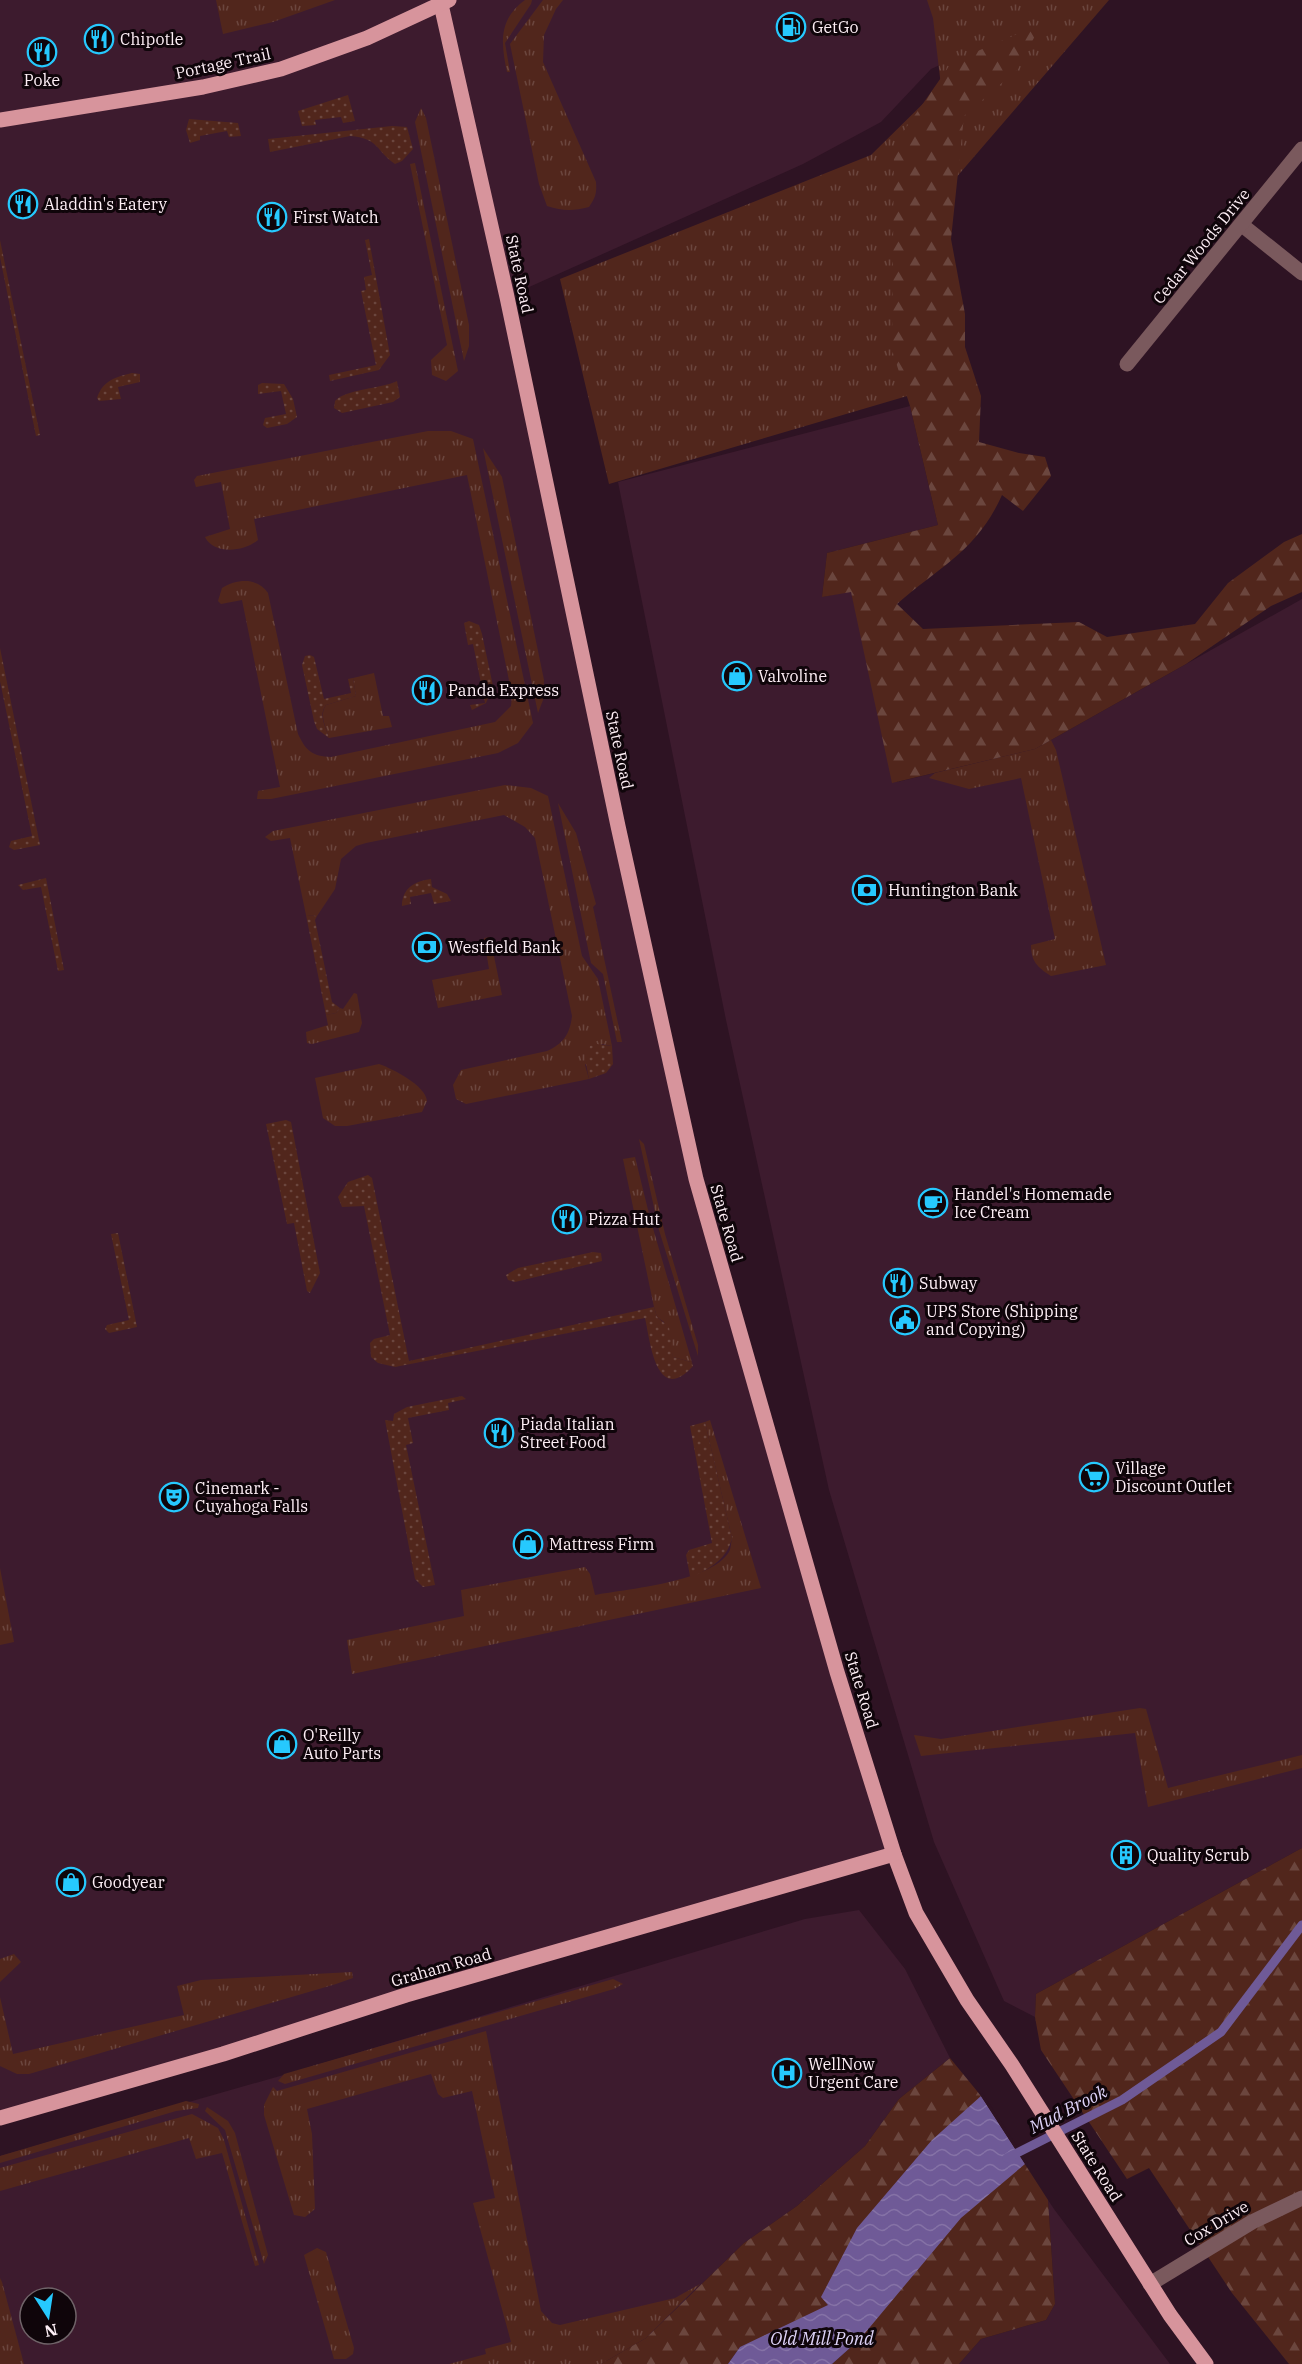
<svg xmlns="http://www.w3.org/2000/svg" width="1302" height="2364" viewBox="0 0 1302 2364" font-family="'IBM Plex Serif',serif">
<style>
.built{fill:#3d1b2e;fill-rule:evenodd}
.grass{fill:url(#grass-tufts)}
.forest{fill:url(#forest-firs)}
.garden{fill:url(#garden-dots)}
.water{fill:url(#water-waves)}
.pier{fill:#2e1323}
.lines{fill:none;stroke-linecap:round;stroke-linejoin:round}
.stream{stroke:#6f5a97;stroke-width:9}
.minor{stroke:#7a595d;stroke-width:15}
.major{stroke:#d7949c;stroke-width:15}
.labels{text-anchor:middle;dominant-baseline:central;stroke-width:6;stroke-linejoin:round;paint-order:stroke}
.poi-label{font-size:16px;fill:#feeff6;stroke:#0f050a;text-anchor:start}
.street-label{font-size:16px;fill:#feeff6;stroke:#0f050a}
.water-label{font-size:18px;font-style:italic;fill:#ddd2f7;stroke:#0f050a}
</style>
<defs>
<pattern id="grass-tufts" width="24" height="20" patternUnits="userSpaceOnUse" patternTransform="scale(1.5)"><rect width="24" height="20" fill="#51261c"/><path d="M3 7l-1-3M5 7V3M7 7l1-3M15 17l-1-3M17 17v-4M19 17l1-3" fill="none" stroke="#6b463e"/></pattern>
<pattern id="forest-firs" width="22" height="20" patternUnits="userSpaceOnUse" patternTransform="scale(1.5)"><rect width="22" height="20" fill="#51261c"/><path d="M5 1l3.5 6h-7zM16 11l3.5 6h-7z" fill="#6b463e"/></pattern>
<pattern id="garden-dots" width="8" height="8" patternUnits="userSpaceOnUse" patternTransform="scale(1.5)"><rect width="8" height="8" fill="#51261c"/><path d="M2 2h.1M6 6h.1" fill="none" stroke="#6b463e" stroke-width="1.8" stroke-linecap="round"/></pattern>
<pattern id="water-waves" width="16" height="10" patternUnits="userSpaceOnUse" patternTransform="scale(1.5)"><rect width="16" height="10" fill="#6f5a97"/><path d="M0 5q4-4 8 0t8 0" fill="none" stroke="#8572a6"/></pattern>
</defs>
<rect width="100%" height="100%" fill="#2e1323"/>
<g class="built">
<path d="M0,0H1083L931,69L881,122L803,164L507,297L696,1179L894,1854L0,2118Z"/>
<path d="M910,406L938,525L827,553L822,597L851,591L897,782L1035,749L1302,599V1848L1036,1994L1035,2017L1004,2001L934,1842L829,1490L726,1020L618,482Z"/>
<path d="M859,1910L905,1969L950,2058L899,2099L865,2146L797,2206L744,2243L646,2338L601,2364H0V2156L280,2076L805,1919ZM30,2298H66V2334H30Z"/>
<path d="M1048,2200L1054,2209L1170,2364H959L981,2339L1046,2320L1055,2304Z"/>
</g>
<g class="grass">
<path d="M216,0H335L273,22L223,34Z"/>
<path d="M525,0H532L531,4L505,43L510,72H507C501,43 498,20 525,0Z"/>
<path d="M543,0H563L556,9L544,35L543,62L596,182C597,194 595,198 589,207C573,211 563,211 547,206L539,184L510,44Z"/>
<path d="M927,0H1109L948,187V384L609,484L560,279L871,155L941,86L933,18Z"/>
<path d="M421,108L426,118L469,325V346L464,361L415,122Z"/>
<path d="M415,163L458,371L446,381L432,375L431,360L447,345L410,164Z"/>
<path d="M428,431H451L473,439L533,723L518,743L498,753L271,799H257L258,791L280,787L242,600L221,604L218,601L222,588C237,579 257,577 268,593L298,734C306,751 312,756 331,757L495,722L511,706L512,695L467,475L254,519L258,540C244,552 214,555 205,537L230,529L221,482L196,487L194,480L197,476Z"/>
<path d="M483,448L502,477L544,680L543,700L538,713Z"/>
<path d="M374,673L383,716H389L392,727L329,738C326,727 319,715 326,705L356,696L353,678Z"/>
<path d="M1051,740L1056,750L1106,965L1051,976C1037,967 1031,961 1031,945L1055,939L1021,778L969,789L929,778L935,773L1035,749Z"/>
<path d="M505,785L531,788L548,796L582,956L598,979L612,1046L602,1044L585,1065L589,1079L466,1104L456,1099L453,1085L461,1070L547,1051C563,1044 570,1034 572,1016L535,838L525,827L504,815L366,843L356,846L341,859L335,889L317,916L306,915L290,838L271,841L265,837L273,831Z"/>
<path d="M558,803L576,833L596,904L593,907L622,1042H617L603,974L591,963Z"/>
<path d="M490,937L502,995L438,1008L432,980L489,969L484,938Z"/>
<path d="M354,993L357,994L362,1023L359,1032L312,1044L307,1043L306,1032L328,1025L326,1015L336,1013L340,1008L343,1009Z"/>
<path d="M379,1064C393,1069 425,1085 427,1101L422,1112L347,1126H335L323,1118L315,1078Z"/>
<path d="M639,1139L644,1144L665,1234L698,1345V1356L659,1230Z"/>
<path d="M635,1157L650,1218L693,1366L691,1362L673,1357L664,1322L657,1317L654,1307L623,1159Z"/>
<path d="M710,1420L761,1588L352,1674L347,1640L464,1616L461,1590L585,1567L590,1574L595,1595C627,1589 711,1582 729,1552C731,1549 731,1542 732,1538L705,1422Z"/>
<path d="M0,1568L14,1642L0,1645Z"/>
<path d="M1140,1708L1146,1709L1168,1788L1302,1755V1768L1148,1807L1135,1733L921,1756L914,1735L941,1739Z"/>
<path d="M14,1954L21,1962L0,1982V1959Z"/>
<path d="M352,1972L353,1978L336,1984L29,2074H17L0,2066V1997L13,2054L184,2015L177,1986L201,1980Z"/>
<path d="M613,1979L623,1984L614,1989L285,2084L278,2081L284,2074Z"/>
<path d="M486,2031L541,2311L552,2323L560,2325L675,2298L700,2284L646,2338L601,2364H449L486,2354L485,2349L511,2342L473,2203L495,2198L472,2091L443,2098L438,2094L431,2074L307,2109L312,2134L315,2209L305,2217L294,2215L264,2115V2105L273,2087L277,2091Z"/>
<path d="M186,2101L199,2104L198,2108L176,2111L0,2163V2156Z"/>
<path d="M207,2107L228,2121L235,2133L268,2255L264,2264L225,2130L205,2111Z"/>
<path d="M192,2114L218,2128L224,2140L259,2265L255,2266L222,2153L196,2159L189,2138L0,2191V2168Z"/>
<path d="M317,2248L326,2252L354,2348L353,2354L346,2359H334L304,2255Z"/>
<path d="M0,2278L2,2282L24,2364H0Z"/>
</g>
<g class="forest">
<path d="M1041,24L1018,69L964,116L951,239L965,314V347L981,396L979,442L1019,453L1045,457L1051,476L1023,511L1002,495C977,551 940,566 897,604L923,629L1079,622L1107,637L1195,624L1228,583L1284,542L1302,534V592L1271,606L1186,664L1035,749L892,783L851,592L822,597L827,553L938,525L910,406L892,350L894,145L952,62Z"/>
<path d="M1302,1848V2364H1289L1232,2293L1149,2168L1127,2179L1041,2050L1035,2017L1036,1994Z"/>
<path d="M950,2058L981,2096L1048,2200L1055,2304L1046,2320L981,2339L959,2364H832L860,2339L740,2347L728,2364H601L646,2338L744,2243L797,2206L865,2146L899,2099Z"/>
</g>
<g class="garden">
<path d="M348,95L355,121L343,123L341,117L315,120L316,125L302,126L298,111Z"/>
<path d="M189,119L238,123L241,136L229,137L227,131L200,136V140L190,143L186,130Z"/>
<path d="M392,126L407,127L413,149L402,161L395,164C376,151 379,138 350,136L270,152L268,139Z"/>
<path d="M369,239L390,355L379,370L330,381L329,375L376,365L361,291L366,290L364,277L372,275L365,240Z"/>
<path d="M0,240L40,435L36,436L0,257Z"/>
<path d="M132,373L140,374V382L118,387L121,399L99,401L97,398C103,380 116,377 132,373Z"/>
<path d="M397,381L400,397L393,402L342,413L334,408L335,401C345,389 381,389 397,381Z"/>
<path d="M262,383L284,384L293,399L297,417L287,424L267,428L263,425L265,418L286,414L281,391L258,394V385Z"/>
<path d="M469,621L479,625L482,634L493,686L486,703L472,710L470,705L485,703L473,644L468,645L464,623Z"/>
<path d="M0,648L40,845L14,850L9,847L11,841L32,836L0,681Z"/>
<path d="M310,655L314,657L324,699L351,693L348,679L353,678L356,696L326,705C318,715 326,727 329,738L317,729L314,721L302,665L305,656Z"/>
<path d="M46,878L64,970L58,971L41,887L23,890L18,885Z"/>
<path d="M431,879L432,887L447,894L451,901L434,904L431,893L410,897L411,904L402,906C402,888 415,881 431,879Z"/>
<path d="M306,915L317,916L315,920L332,1002L340,1008L336,1013L326,1015Z"/>
<path d="M597,1044L612,1046L613,1064L606,1073L589,1079L585,1059L590,1046Z"/>
<path d="M286,1120L291,1122L320,1273L310,1293L307,1291L294,1223L287,1224L266,1124Z"/>
<path d="M368,1175L372,1178L409,1361L654,1307L657,1317L669,1327L673,1357L691,1362L693,1366C656,1407 650,1340 645,1318L395,1367L378,1363L371,1357L370,1343L374,1339L390,1335L364,1206L342,1207L338,1197L348,1182Z"/>
<path d="M118,1233L137,1327L109,1333L105,1329L107,1325L129,1320L111,1234Z"/>
<path d="M593,1252L601,1253L602,1261L515,1282L508,1280L506,1275L518,1268Z"/>
<path d="M462,1396L466,1399L448,1403L449,1410L408,1418L413,1443L406,1445L435,1585L423,1587L415,1579L385,1420L393,1421L394,1414L407,1407Z"/>
<path d="M705,1422L732,1538C727,1559 711,1568 692,1577L690,1576L686,1555L689,1550L712,1543L690,1426Z"/>
</g>
<path class="water" d="M981,2096L1025,2164L961,2218L860,2339L832,2364H728L740,2347L828,2305L821,2297L857,2228L932,2140Z"/>
<path class="pier" d="M979,2093L983,2094L1028,2163L1027,2167Z"/>
<g class="lines">
<path class="stream" d="M1007,2158L1122,2100L1221,2032L1302,1925"/>
<g class="minor">
<path d="M1242,225L1302,273"/>
<path d="M1127,364L1302,149"/>
<path d="M1150,2284L1252,2222L1302,2198"/>
</g>
<g class="major">
<path d="M440,0L507,297L618,826L696,1179L837,1672L894,1854L916,1913L967,2000L1012,2065L1170,2315L1206,2364"/>
<path d="M0,120L203,87L281,69L367,38L449,0"/>
<path d="M0,2118L223,2054L406,1995L894,1854"/>
</g>
</g>
<defs>
<g id="fuel-ring" transform="scale(1.5)"><circle r="9.5" fill="#0f050a" stroke="#26c9fe" stroke-width="1.5"/><path d="M-5.5-6h7V0h2V4h1.3V-2.5L3-4.5l.8-.8L6-3V5H2.5V1h-1V6h-7ZM-4.2-4.7v3.2H.2V-4.7Z" fill="#26c9fe"/></g>
<g id="restaurant-ring" transform="scale(1.5)"><circle r="9.5" fill="#0f050a" stroke="#26c9fe" stroke-width="1.5"/><path d="M-5-6h1v4h1v-4h1v4h1v-4h1v5L-1.5 .5V6h-2V.5L-5-1ZM5-6V6H3V1.5H1.5Q1.5-4 5-6Z" fill="#26c9fe"/></g>
<g id="shop-ring" transform="scale(1.5)"><circle r="9.5" fill="#0f050a" stroke="#26c9fe" stroke-width="1.5"/><path d="M-5-2.5h2.3a2.7 3.5 0 0 1 5.4 0H5L5.5 6h-11ZM-1.5-2.5h3a1.5 2.3 0 0 0-3 0Z" fill="#26c9fe"/></g>
<g id="bank-ring" transform="scale(1.5)"><circle r="9.5" fill="#0f050a" stroke="#26c9fe" stroke-width="1.5"/><path d="M-6-4H6V4H-6ZM0-2.3a2.3 2.3 0 1 0 0 4.6a2.3 2.3 0 1 0 0-4.6Z" fill="#26c9fe"/></g>
<g id="cafe-ring" transform="scale(1.5)"><circle r="9.5" fill="#0f050a" stroke="#26c9fe" stroke-width="1.5"/><path d="M-5.5-4.5H6V0H3Q3 3.5 0 3.5H-2.5Q-5.5 3.5-5.5 0ZM3-3.2v2h1.7v-2ZM-6 4.5H4V6H-6Z" fill="#26c9fe"/></g>
<g id="civic-ring" transform="scale(1.5)"><circle r="9.5" fill="#0f050a" stroke="#26c9fe" stroke-width="1.5"/><path d="M-.6-6.5H3V-4.5H.6V-3L4-1V1h2V6H-6V1h2V-1L-.6-3ZM-1.2 2.5V6h2.4V2.5Z" fill="#26c9fe"/></g>
<g id="supermarket-ring" transform="scale(1.5)"><circle r="9.5" fill="#0f050a" stroke="#26c9fe" stroke-width="1.5"/><path d="M-6-5.5h2.5l.6 2H6L4.5 2H-2.5L-4.4-4H-6ZM-1.5 3.2a1.3 1.3 0 1 0 .1 0ZM3 3.2a1.3 1.3 0 1 0 .1 0Z" fill="#26c9fe"/></g>
<g id="theatre-ring" transform="scale(1.5)"><circle r="9.5" fill="#0f050a" stroke="#26c9fe" stroke-width="1.5"/><path d="M-5-5.5Q0-4 5-5.5V0Q5 5 0 6Q-5 5-5 0ZM-3.3-2.5H-1v1.5H-3.3ZM1-2.5H3.3v1.5H1ZM-2.8 1Q0 5.5 2.8 1Z" fill="#26c9fe"/></g>
<g id="building-ring" transform="scale(1.5)"><circle r="9.5" fill="#0f050a" stroke="#26c9fe" stroke-width="1.5"/><path d="M-4-6H4V6H1V3H-1V6H-4ZM-2.5-4.3h1.7v1.8h-1.7ZM.8-4.3h1.7v1.8H.8ZM-2.5-1h1.7V.8h-1.7ZM.8-1h1.7V.8H.8Z" fill="#26c9fe"/></g>
<g id="hospital-ring" transform="scale(1.5)"><circle r="9.5" fill="#0f050a" stroke="#26c9fe" stroke-width="1.5"/><path d="M-5-5h3v3.5h4V-5h3V5h-3V1.5h-4V5h-3Z" fill="#26c9fe"/></g>
</defs>
<g fill-rule="evenodd">
<use href="#fuel-ring" x="791" y="27"/>
<use href="#restaurant-ring" x="99" y="39"/>
<use href="#restaurant-ring" x="42" y="52"/>
<use href="#restaurant-ring" x="23" y="204"/>
<use href="#restaurant-ring" x="272" y="217"/>
<use href="#shop-ring" x="737" y="676"/>
<use href="#restaurant-ring" x="427" y="690"/>
<use href="#bank-ring" x="867" y="890"/>
<use href="#bank-ring" x="427" y="947"/>
<use href="#cafe-ring" x="933" y="1203"/>
<use href="#restaurant-ring" x="567" y="1219"/>
<use href="#restaurant-ring" x="898" y="1283"/>
<use href="#civic-ring" x="905" y="1320"/>
<use href="#restaurant-ring" x="499" y="1433"/>
<use href="#supermarket-ring" x="1094" y="1477"/>
<use href="#theatre-ring" x="174" y="1497"/>
<use href="#shop-ring" x="528" y="1544"/>
<use href="#shop-ring" x="282" y="1744"/>
<use href="#building-ring" x="1126" y="1855"/>
<use href="#shop-ring" x="71" y="1882"/>
<use href="#hospital-ring" x="787" y="2073"/>
</g>
<g class="labels">
<g class="poi-label">
<text x="812" y="27">GetGo</text>
<text x="120" y="39">Chipotle</text>
<text x="42" y="80" text-anchor="middle">Poke</text>
<text x="44" y="204">Aladdin's Eatery</text>
<text x="293" y="217">First Watch</text>
<text x="758" y="676">Valvoline</text>
<text x="448" y="690">Panda Express</text>
<text x="888" y="890">Huntington Bank</text>
<text x="448" y="947">Westfield Bank</text>
<text x="954" y="1194">Handel's Homemade<tspan x="954" dy="18">Ice Cream</tspan></text>
<text x="588" y="1219">Pizza Hut</text>
<text x="919" y="1283">Subway</text>
<text x="926" y="1311">UPS Store (Shipping<tspan x="926" dy="18">and Copying)</tspan></text>
<text x="520" y="1424">Piada Italian<tspan x="520" dy="18">Street Food</tspan></text>
<text x="1115" y="1468">Village<tspan x="1115" dy="18">Discount Outlet</tspan></text>
<text x="195" y="1488">Cinemark -<tspan x="195" dy="18">Cuyahoga Falls</tspan></text>
<text x="549" y="1544">Mattress Firm</text>
<text x="303" y="1735">O'Reilly<tspan x="303" dy="18">Auto Parts</tspan></text>
<text x="1147" y="1855">Quality Scrub</text>
<text x="92" y="1882">Goodyear</text>
<text x="808" y="2064">WellNow<tspan x="808" dy="18">Urgent Care</tspan></text>
</g>
<g class="street-label">
<text transform="translate(223 63) rotate(-12)">Portage Trail</text>
<text transform="translate(1201 246) rotate(-51)">Cedar Woods Drive</text>
<text transform="translate(520 274) rotate(78)">State Road</text>
<text transform="translate(620 750) rotate(78)">State Road</text>
<text transform="translate(727 1223) rotate(74)">State Road</text>
<text transform="translate(862 1690) rotate(73)">State Road</text>
<text transform="translate(441 1967) rotate(-16)">Graham Road</text>
<text transform="translate(1097 2166) rotate(58)">State Road</text>
<text transform="translate(1216 2223) rotate(-31)">Cox Drive</text>
</g>
<g class="water-label">
<text transform="translate(1068 2109) rotate(-27)">Mud Brook</text>
<text x="822" y="2338">Old Mill Pond</text>
</g>
</g>
<g transform="translate(48 2316) rotate(168)"><circle r="28" fill="#0f050a" stroke="#6f6368" stroke-width="1.5"/>
<path d="M0-4.5L10 22L0 15L-10 22Z" fill="#26c9fe"/>
<text y="-9" font-size="16" font-weight="bold" text-anchor="middle" fill="#feeff6">N</text>
</g>
</svg>
